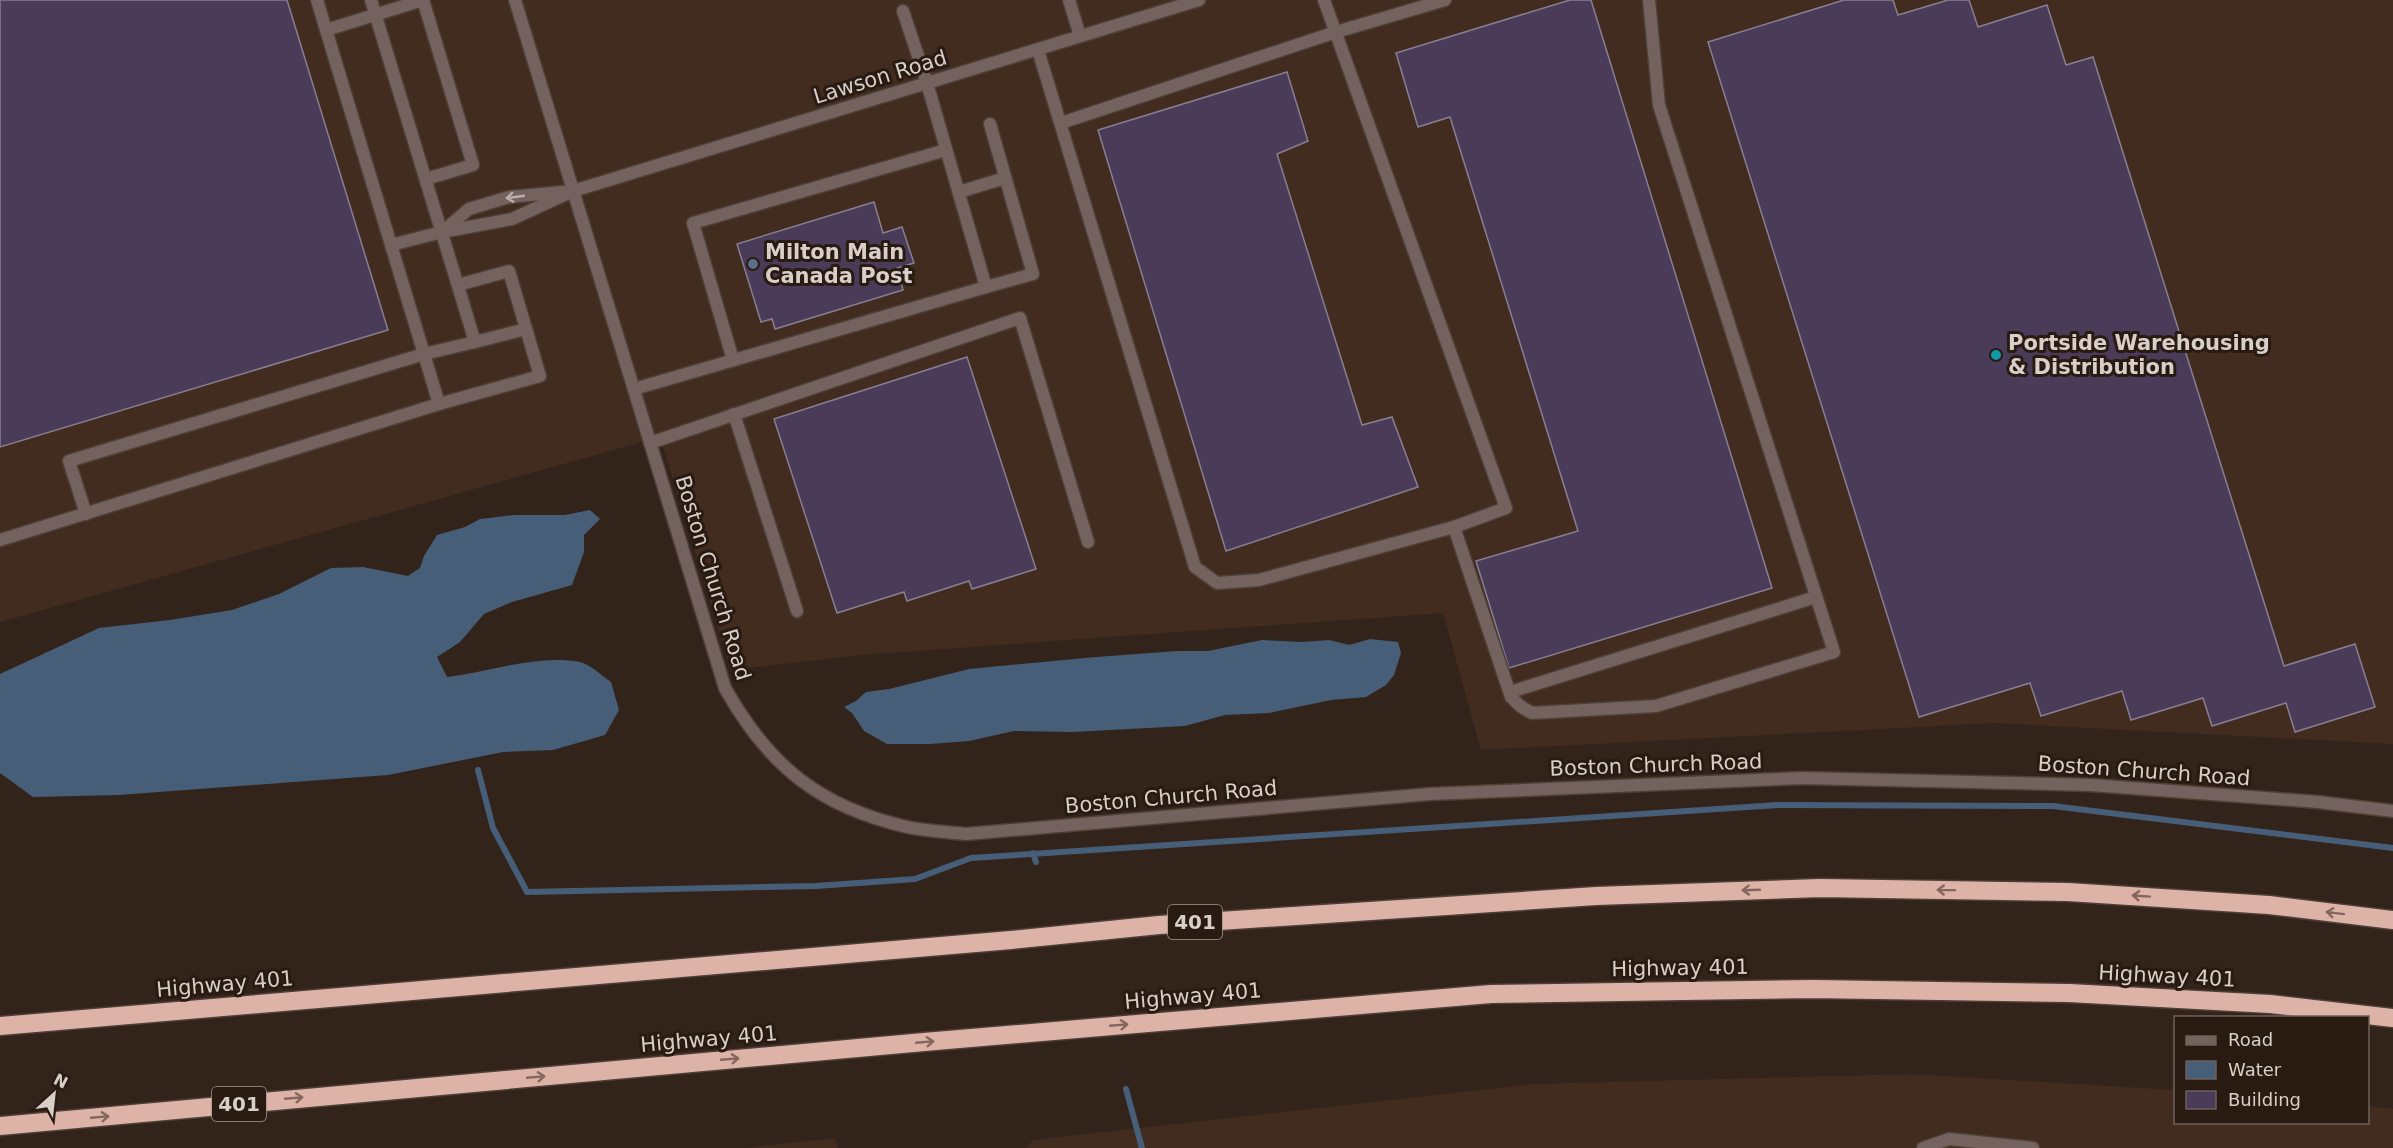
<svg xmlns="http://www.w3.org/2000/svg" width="2393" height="1148" viewBox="0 0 2393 1148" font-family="'DejaVu Sans',sans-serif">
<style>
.built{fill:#412c1f}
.water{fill:#465e78}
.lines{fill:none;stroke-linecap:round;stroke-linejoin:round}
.stream{stroke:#465e78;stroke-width:6}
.building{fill:#4a3c59;stroke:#877f91;stroke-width:1.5}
.service-casing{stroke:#4e3f37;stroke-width:15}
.minor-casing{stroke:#4e3f37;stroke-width:15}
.tertiary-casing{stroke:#4e3f37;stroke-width:15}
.motorway-casing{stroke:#4e3f37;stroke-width:21}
.service{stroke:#73625e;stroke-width:12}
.minor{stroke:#73625e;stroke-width:12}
.tertiary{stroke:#73625e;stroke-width:12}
.motorway{stroke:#ddb3a8;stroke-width:18}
.oneway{stroke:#baaea9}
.oneway2{stroke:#83665d}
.service-dot{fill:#5c6f8a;stroke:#291a12;stroke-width:2}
.culture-dot{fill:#0f9aa8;stroke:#291a12;stroke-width:2}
.labels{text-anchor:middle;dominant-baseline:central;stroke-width:6;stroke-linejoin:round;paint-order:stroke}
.shield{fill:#291a12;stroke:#a49992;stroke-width:1.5}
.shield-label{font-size:20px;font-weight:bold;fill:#d9cfc9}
.street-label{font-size:21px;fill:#d9cfc9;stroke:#291a12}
.poi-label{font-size:21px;font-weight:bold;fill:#d9cfc9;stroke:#291a12;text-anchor:start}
</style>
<rect width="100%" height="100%" fill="#33241b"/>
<g class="built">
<path d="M0,0H2393V744L1995,723L1481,750L1443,613L861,655L731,670L660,437L0,622Z"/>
<path d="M1912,1074L2175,1090L2176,1122H2368V1106L2393,1109V1148H1026L1033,1140L1532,1084Z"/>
<path d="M835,1138L838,1148H745Z"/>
</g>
<g class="water">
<path d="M590,510L600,519L584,535V552L572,585L512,602L484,614L460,642L437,657L447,677C490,672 536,654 580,662C590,664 602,676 611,682L619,710L605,735L553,750L503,752L388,775L119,795L33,797L0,773V674L99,628L170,620L232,610L279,594L331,568L363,567L408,576L420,568L424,556L437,535L465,527L480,519L514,515H565Z"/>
<path d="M1370,639L1398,642L1401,653L1394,675L1386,685L1366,697L1331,700L1269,713L1225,715L1185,726L1073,732L1014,731L969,741L930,744H887L864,731L852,713L844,707L856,701L866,692L889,689L969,669L1096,657L1178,651H1208L1262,640L1302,642L1329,640L1349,645Z"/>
</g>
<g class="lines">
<g class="stream">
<path d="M478,770L493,828L527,892L816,886L915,879L971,858L1778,805L2053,806L2393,848"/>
<path d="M1033,853L1036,862"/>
<path d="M1126,1089L1142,1148"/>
</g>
</g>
<g class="building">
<path d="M0,0H287L388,330L0,447Z"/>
<path d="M1570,0H1591L1772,588L1509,668L1476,561L1578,531L1450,117L1418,127L1396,53Z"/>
<path d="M1844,0H1893L1898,15L1948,0H1969L1978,27L2047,5L2066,65L2093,57L2284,666L2355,644L2375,707L2295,732L2286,703L2212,726L2203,698L2131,720L2122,691L2041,716L2030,683L1919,717L1708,42Z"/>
<path d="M1287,72L1308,141L1277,154L1362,425L1392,417L1418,487L1226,551L1098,130Z"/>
<path d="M874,202L883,233L902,227L914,263L897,268L903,290L775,329L772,319L761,322L737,244Z"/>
<path d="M967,357L1036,569L972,589L969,581L907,601L904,592L837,613L774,419Z"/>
</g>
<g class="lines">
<g class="service-casing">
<g id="service">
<path d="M423,0L473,165L426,179"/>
<path d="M1069,0L1080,36"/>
<path d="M1324,0L1506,508L1454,527"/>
<path d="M326,30L423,0"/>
<path d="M1038,50L1195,567L1217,583L1259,580L1454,527L1511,697L1520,706L1532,713L1656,706L1834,652L1659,105L1649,0"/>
<path d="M1061,123L1336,32L1445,0"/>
<path d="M959,192L1005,178"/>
<path d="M442,232L469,209L509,197L563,192"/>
<path d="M391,245L442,232L512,219L573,191"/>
<path d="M986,287L1033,274L990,124"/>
<path d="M475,342L526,329"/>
<path d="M733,360L693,223L946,150"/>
<path d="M634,389L986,287L927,83L903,11"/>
<path d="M439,404L540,376L509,271L458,285"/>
<path d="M734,414L797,611"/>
<path d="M650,443L1020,318L1088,542"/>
<path d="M86,514L69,461L424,354L317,0"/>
<path d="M0,540L439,404L424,354L475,342L371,0"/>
<path d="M1510,692L1816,597"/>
<path d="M1923,1148L1949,1139L2033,1148"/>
</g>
</g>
<g class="minor-casing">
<path id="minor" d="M573,191L1199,0"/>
</g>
<g class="tertiary-casing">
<path id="tertiary" d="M515,0L725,688C768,765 819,807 907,827C926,831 947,832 966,834L1430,794L1803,778L2091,785L2318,802L2393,811"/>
</g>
<g class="motorway-casing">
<g id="motorway">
<path d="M0,1026L1011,940L1159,925L1596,896L1820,888L2068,892L2269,905L2393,920"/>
<path d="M0,1126L924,1042L1491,994L1813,989L2069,993L2270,1004L2393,1018"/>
</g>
</g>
<use href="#service" class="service"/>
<use href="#minor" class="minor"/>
<use href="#tertiary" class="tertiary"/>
<use href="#motorway" class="motorway"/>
</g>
<defs><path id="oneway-shaft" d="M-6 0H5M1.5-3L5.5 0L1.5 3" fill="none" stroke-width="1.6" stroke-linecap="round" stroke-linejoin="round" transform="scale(1.5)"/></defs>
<use class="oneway" href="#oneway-shaft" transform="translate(515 197) rotate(172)"/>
<g class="oneway2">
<use href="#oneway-shaft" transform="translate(1751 890) rotate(178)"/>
<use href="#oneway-shaft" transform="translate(1946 890) rotate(-179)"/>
<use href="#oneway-shaft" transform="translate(2141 896) rotate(-176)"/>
<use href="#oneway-shaft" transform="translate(2335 913) rotate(-173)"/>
<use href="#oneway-shaft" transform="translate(1119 1025) rotate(-5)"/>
<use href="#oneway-shaft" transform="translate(925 1042) rotate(-5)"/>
<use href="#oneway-shaft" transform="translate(730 1059) rotate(-5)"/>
<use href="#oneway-shaft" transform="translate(536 1077) rotate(-5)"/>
<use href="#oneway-shaft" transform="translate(294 1098) rotate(-5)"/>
<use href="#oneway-shaft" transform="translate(100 1117) rotate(-5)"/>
</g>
<circle class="service-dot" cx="753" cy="264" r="6"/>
<circle class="culture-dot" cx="1996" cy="355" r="6"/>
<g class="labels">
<g class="shield">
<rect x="1168" y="905" width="54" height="34" rx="4.5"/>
<rect x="212" y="1087" width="54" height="34" rx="4.5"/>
</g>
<g class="shield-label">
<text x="1195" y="922">401</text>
<text x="239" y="1104">401</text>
</g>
<g class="street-label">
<text transform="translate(880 77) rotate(-17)">Lawson Road</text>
<text transform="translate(713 578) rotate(73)">Boston Church Road</text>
<text transform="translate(1656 765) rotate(-2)">Boston Church Road</text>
<text transform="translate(2144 771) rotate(4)">Boston Church Road</text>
<text transform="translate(1171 797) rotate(-5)">Boston Church Road</text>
<text transform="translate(1680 968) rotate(-1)">Highway 401</text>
<text transform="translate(2167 976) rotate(3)">Highway 401</text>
<text transform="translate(225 984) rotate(-5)">Highway 401</text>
<text transform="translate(1193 996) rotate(-5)">Highway 401</text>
<text transform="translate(709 1039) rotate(-5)">Highway 401</text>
</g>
<g class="poi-label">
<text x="765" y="252">Milton Main<tspan x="765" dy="24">Canada Post</tspan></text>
<text x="2008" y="343">Portside Warehousing<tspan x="2008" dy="24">&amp; Distribution</tspan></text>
</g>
</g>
<rect x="2174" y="1016" width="195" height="108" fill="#291a12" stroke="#6f625b" stroke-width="1.5"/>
<rect x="2186" y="1036" width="30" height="9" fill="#73625e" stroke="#6f625b" stroke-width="1.5"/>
<text x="2228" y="1046" font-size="18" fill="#d9cfc9">Road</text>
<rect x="2186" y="1061" width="30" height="18" fill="#465e78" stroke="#6f625b" stroke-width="1.5"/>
<text x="2228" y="1076" font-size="18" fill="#d9cfc9">Water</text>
<rect x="2186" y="1091" width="30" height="18" fill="#4a3c59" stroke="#6f625b" stroke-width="1.5"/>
<text x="2228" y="1106" font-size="18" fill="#d9cfc9">Building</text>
<g transform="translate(54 1094) rotate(27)" stroke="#291a12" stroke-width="4.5" paint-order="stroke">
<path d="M0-4.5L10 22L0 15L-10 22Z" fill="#d9cfc9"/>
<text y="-9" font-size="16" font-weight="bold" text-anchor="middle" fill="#d9cfc9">N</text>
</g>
</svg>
